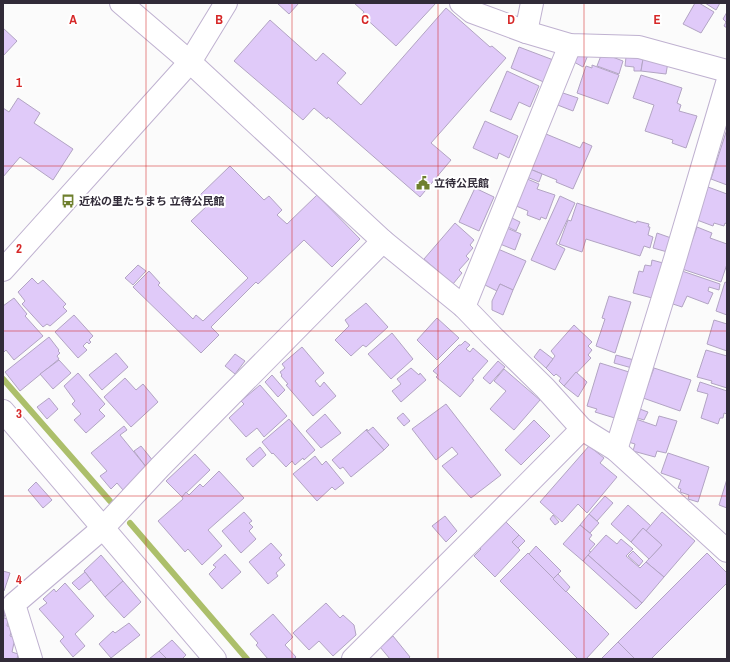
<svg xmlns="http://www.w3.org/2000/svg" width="730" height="662" viewBox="0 0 730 662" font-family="'Archivo Narrow','Noto Sans JP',sans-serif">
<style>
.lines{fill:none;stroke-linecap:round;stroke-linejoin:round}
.stream{stroke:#acbf6a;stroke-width:6}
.building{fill:#e0caf9;stroke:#b2a4c3}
.minor-casing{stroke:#bfb1d0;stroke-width:24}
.minor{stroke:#fff;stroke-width:22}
.grid{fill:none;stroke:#d62828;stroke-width:1;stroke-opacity:0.55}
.labels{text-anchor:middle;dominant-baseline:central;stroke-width:4;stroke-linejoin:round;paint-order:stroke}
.poi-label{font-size:11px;font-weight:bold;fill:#312b38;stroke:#fff;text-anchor:start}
.grid-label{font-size:13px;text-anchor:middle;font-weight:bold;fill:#d62828;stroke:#fff;stroke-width:4;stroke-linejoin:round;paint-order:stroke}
</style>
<rect width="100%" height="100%" fill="#fbfbfb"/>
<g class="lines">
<g class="stream">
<path d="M3,379L110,501"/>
<path d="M130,523L247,659"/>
</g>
</g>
<g class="building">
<path d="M277,3H299L289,14Z"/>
<path d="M354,3H436L396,46L362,15L364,12Z"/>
<path d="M695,3H699L714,12L701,33L683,24Z"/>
<path d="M705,3H720L716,10Z"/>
<path d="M446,8L490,47L492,46L506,58L431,143L451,160L420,197L328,117L327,119L314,108L303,120L234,61L270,20L316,61L323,53L346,73L337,83L361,105Z"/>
<path d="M727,12V28L724,26L726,22L723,19Z"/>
<path d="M3,28L17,41L3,56Z"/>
<path d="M519,47L556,61L546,83L511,68Z"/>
<path d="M579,51L588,55L583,67L574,62Z"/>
<path d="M602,53L623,61L619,74L597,66Z"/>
<path d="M626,57L643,59L641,71H634V67L625,66Z"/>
<path d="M643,59L668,62L666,74L641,71Z"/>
<path d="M592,65L619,75L608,104L577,93L586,66L592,68Z"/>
<path d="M507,71L539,86L530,107L519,102L511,120L490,111Z"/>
<path d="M641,75L682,88L677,103L681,105L679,111L697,116L686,148L672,143L673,140L645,131L654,105L633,98Z"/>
<path d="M560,92L578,98L573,111L555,104Z"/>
<path d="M18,98L40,113L34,123L73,149L53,180L20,157L3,177V108L9,112Z"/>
<path d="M485,121L518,136L509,158L499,153L497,159L473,148Z"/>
<path d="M727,129V185L711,179Z"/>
<path d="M546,134L580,148L583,142L592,146L573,189L556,182L557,180L530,169Z"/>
<path d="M230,166L264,200L269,196L282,210L277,215L287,224L317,195L360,239L332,267L304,240L258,284L256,282L211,327L219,335L201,353L133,287L149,271L160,283L158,285L193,319L196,315L203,321L248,278L191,221L208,205L199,196Z"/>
<path d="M525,167L542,174L539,182L522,175Z"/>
<path d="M525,178L539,184L537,189L555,195L546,219L541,217L540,220L527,215L528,211L514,205Z"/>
<path d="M708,187L727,194V224L725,223L724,226L714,223L713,226L697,220Z"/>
<path d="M475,188L494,197L479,231L459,222Z"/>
<path d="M560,196L575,203L556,244L565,249L555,270L531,260Z"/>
<path d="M577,203L636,223L637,221L649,224L648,227H650L648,235L653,237L650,248L644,246L640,256L586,239L582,252L559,244L568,220L571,221Z"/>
<path d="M504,214L520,222L516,231L500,223Z"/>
<path d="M455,223L474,240L470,245L473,248L466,256L469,259L459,270L462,273L453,284L424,259Z"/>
<path d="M502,226L521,234L515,250L495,242Z"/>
<path d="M697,227L712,233L710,238L727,244V264L721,282L682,269Z"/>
<path d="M657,233L674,239L671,253L653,248Z"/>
<path d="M491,246L526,261L513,290L500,284L497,291L481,283Z"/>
<path d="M652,260L663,263L656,299L633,293L639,271L643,272L645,265L651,266Z"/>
<path d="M138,265L146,271L133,285L125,278Z"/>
<path d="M682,271L720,284L719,290L709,287L708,291L713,293L708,304L687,296L682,307L670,303Z"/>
<path d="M32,278L38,284L43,280L66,304L63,307L67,311L50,326L47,324L43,327L22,304L25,301L18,292Z"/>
<path d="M725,282L727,283V315L716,311Z"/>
<path d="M500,284L513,290L503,315L492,310V301Z"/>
<path d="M609,296L631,302L615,353L596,346L605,319L602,318Z"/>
<path d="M14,298L27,314L25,316L43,336L14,360L6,350L3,353V306Z"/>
<path d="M366,303L388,327L366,347L363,345L351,356L335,340L349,326L345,320Z"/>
<path d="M74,315L93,336L89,340L91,342L89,344L87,342L83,346L87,350L78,358L55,332Z"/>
<path d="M437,318L459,338L437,360L417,340Z"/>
<path d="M714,320L727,324V351L707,344Z"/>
<path d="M574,325L592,342L588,346L592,350L588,355L591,358L564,386L559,381L561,378L556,374L554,376L546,368L555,356L551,351Z"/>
<path d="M392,333L413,359L391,379L368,354Z"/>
<path d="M49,337L59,350L58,351L60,353L57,356L59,359L20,391L5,372Z"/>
<path d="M465,341L470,345L466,349L470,352L473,348L488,361L472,379L474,380L460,397L436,377L438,375L433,371L459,345H461Z"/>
<path d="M302,347L324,373L315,381L320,387L324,382L336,396L313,416L286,385L288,384L281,376L282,375L280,372L285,368L282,364Z"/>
<path d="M540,349L553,359L546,368L534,357Z"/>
<path d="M706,350L727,356V388L711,383L712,381L697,377Z"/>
<path d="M116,353L128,367L102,390L89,375Z"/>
<path d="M235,354L245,361L235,374L225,366Z"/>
<path d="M616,355L634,360L632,368L614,363Z"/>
<path d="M59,360L71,373L53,389L40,374Z"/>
<path d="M498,361L505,367L490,384L483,378Z"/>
<path d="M600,363L629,372L618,419L595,412L597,409L587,406Z"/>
<path d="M411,368L419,375L420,373L426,380L401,402L392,391L401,384L397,379Z"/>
<path d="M654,368L691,380L680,411L643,398Z"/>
<path d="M504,369L540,400L514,430L490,409L506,391L494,381Z"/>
<path d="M576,372L587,382L578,397L564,386Z"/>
<path d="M78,373L105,404L99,410L105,416L86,433L74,420L81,414L72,404L75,401L64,386Z"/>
<path d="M272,375L285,390L278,397L265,382Z"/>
<path d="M125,378L136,390L143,384L158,402L131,427L104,397Z"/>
<path d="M700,382L727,391V414L724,413L723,418H720L718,424L701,418L708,394L697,391Z"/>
<path d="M260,385L287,416L264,437L257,428L246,437L229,418L244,404L241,401Z"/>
<path d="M49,398L58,409L47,419L37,407Z"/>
<path d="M446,404L501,475L471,498L442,466L458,454L452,447L436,460L412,429Z"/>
<path d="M637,408L648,412L644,420L634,417Z"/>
<path d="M403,413L410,421L404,426L397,418Z"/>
<path d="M325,414L341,433L321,448L306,431Z"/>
<path d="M659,416L677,421L666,453L657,451L655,457L633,451L635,444L625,441L633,418L656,426Z"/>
<path d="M289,419L315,450L304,460L303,458L295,465L292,461L286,467L273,453L272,454L262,442Z"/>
<path d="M534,420L550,436L521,465L505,450Z"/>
<path d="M124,426L127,430L120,435L147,468L123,490L117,483L111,489L100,476L107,471L91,453Z"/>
<path d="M373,427L389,445L384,450L366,430L367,429L368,431Z"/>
<path d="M366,430L384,450L351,477L343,467L340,469L332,460Z"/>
<path d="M141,446L154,462L147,468L134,451Z"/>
<path d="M589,446L604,458L600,463L617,477L587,513L578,504L562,522L540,502Z"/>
<path d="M260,447L266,455L253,467L246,459Z"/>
<path d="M668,453L709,467L698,502L688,499L689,495L680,492L681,489L678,488L681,480L661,473Z"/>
<path d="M195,454L210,470L182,497L166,481Z"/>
<path d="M315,456L322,465L326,461L344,483L335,490L332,487L317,501L293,474Z"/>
<path d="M219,471L244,498L208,530L222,546L202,565L188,549L185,552L158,521L183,499L182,497L186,492L189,495L200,484L203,487Z"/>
<path d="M727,479V508L719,505Z"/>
<path d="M36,482L52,500L43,508L28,490Z"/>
<path d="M605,496L613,503L597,521L589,514Z"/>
<path d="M628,505L651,526L646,531L643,528L631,542L611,524Z"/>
<path d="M244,512L252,521L249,523L253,527L249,531L256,539L241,553L222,531Z"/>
<path d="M662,512L695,541L664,577L646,562L662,545L646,531Z"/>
<path d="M589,514L599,523L590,533L580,525Z"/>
<path d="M553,515L559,522L555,525L550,519Z"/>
<path d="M445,516L457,531L446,542L432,526Z"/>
<path d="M504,520L519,535L512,542L520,550L495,577L474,556L481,549L478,546Z"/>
<path d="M580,525L592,535L589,539L595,544L589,551L591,552L583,561L563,544Z"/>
<path d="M643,528L662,545L649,559L631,542Z"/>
<path d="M519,535L525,541L518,548L512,542Z"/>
<path d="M606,535L617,544L621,539L633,549L626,556L640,568L646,562L664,577L642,603L588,555Z"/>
<path d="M271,543L282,555L279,558L285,565L276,573L278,576L268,584L249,562Z"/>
<path d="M536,546L561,571L553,579L529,554Z"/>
<path d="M633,551L643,561L639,566L628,556Z"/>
<path d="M528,553L609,634L586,659H578L500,581Z"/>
<path d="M707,553L727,573V583L651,659H635L618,642Z"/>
<path d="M225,554L241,572L222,589L209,574L216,567L213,565Z"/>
<path d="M101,555L123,581L105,597L84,571Z"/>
<path d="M588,555L642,603L636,609L583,561Z"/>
<path d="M3,571L10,573L4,591H3Z"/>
<path d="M85,572L91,580L79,590L72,583Z"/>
<path d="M558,574L570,587L566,592L553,579Z"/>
<path d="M123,581L141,602L124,618L105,597Z"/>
<path d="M65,583L94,616L75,634L85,646L73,657L60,641L64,637L39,609L47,603L43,599L54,589L56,592Z"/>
<path d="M326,603L340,618L343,615L354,625L356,635L333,656L319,641L309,650L293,633Z"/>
<path d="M3,613H5L4,618L8,619L7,626L12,627L10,636L15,638L12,652L18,654L17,659H3Z"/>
<path d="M273,614L293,637L285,645L296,657L294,659H268L256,645L258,643L250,634Z"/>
<path d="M129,623L140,635L111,658L99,644L113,631L115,633Z"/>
<path d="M393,636L410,657L408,659H390L380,647Z"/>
<path d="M172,640L186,655L182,659H167L159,651Z"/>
<path d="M618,642L635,659H601Z"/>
<path d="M159,651L167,659H149Z"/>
</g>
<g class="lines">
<g class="minor-casing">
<g id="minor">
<path d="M121,3L190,62L383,241L464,307L492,336L545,388L582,429L616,450L727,551"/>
<path d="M461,3L472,12L526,32L570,45L639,47L727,71"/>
<path d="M526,32L532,3"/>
<path d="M3,270L190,62L226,3"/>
<path d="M464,307L570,45"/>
<path d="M3,411L215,659"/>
<path d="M616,450L675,259L727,83"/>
<path d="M31,659L14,604L103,528L160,467L383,241"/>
<path d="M353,659L473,539L582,429"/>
</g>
</g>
<use href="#minor" class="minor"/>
</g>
<path class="grid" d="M146,3V659M292,3V659M438,3V659M584,3V659M3,166H727M3,331H727M3,496H727"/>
<defs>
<g id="civic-bare" transform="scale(1.08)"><path d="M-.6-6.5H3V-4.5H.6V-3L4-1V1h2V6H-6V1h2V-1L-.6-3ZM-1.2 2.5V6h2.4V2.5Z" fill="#6f802e" stroke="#fff" stroke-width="2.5" paint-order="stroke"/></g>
<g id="bus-bare" transform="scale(1.08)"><path d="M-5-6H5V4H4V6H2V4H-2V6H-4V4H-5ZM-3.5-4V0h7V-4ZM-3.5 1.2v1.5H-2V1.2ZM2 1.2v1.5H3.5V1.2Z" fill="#6f802e" stroke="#fff" stroke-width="2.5" paint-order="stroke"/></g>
</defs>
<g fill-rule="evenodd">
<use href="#civic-bare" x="423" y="183"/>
<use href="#bus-bare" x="68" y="201"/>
</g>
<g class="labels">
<g class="poi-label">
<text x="434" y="183">立待公民館</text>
<text x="79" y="201">近松の里たちまち 立待公民館</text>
</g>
</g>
<g class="grid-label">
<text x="73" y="24">A</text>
<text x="219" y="24">B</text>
<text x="365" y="24">C</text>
<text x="511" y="24">D</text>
<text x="657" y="24">E</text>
<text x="19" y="87">1</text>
<text x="19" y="253">2</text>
<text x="19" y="418">3</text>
<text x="19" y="584">4</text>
</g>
<rect width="730" height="662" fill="none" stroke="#312b38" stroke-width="8"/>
</svg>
